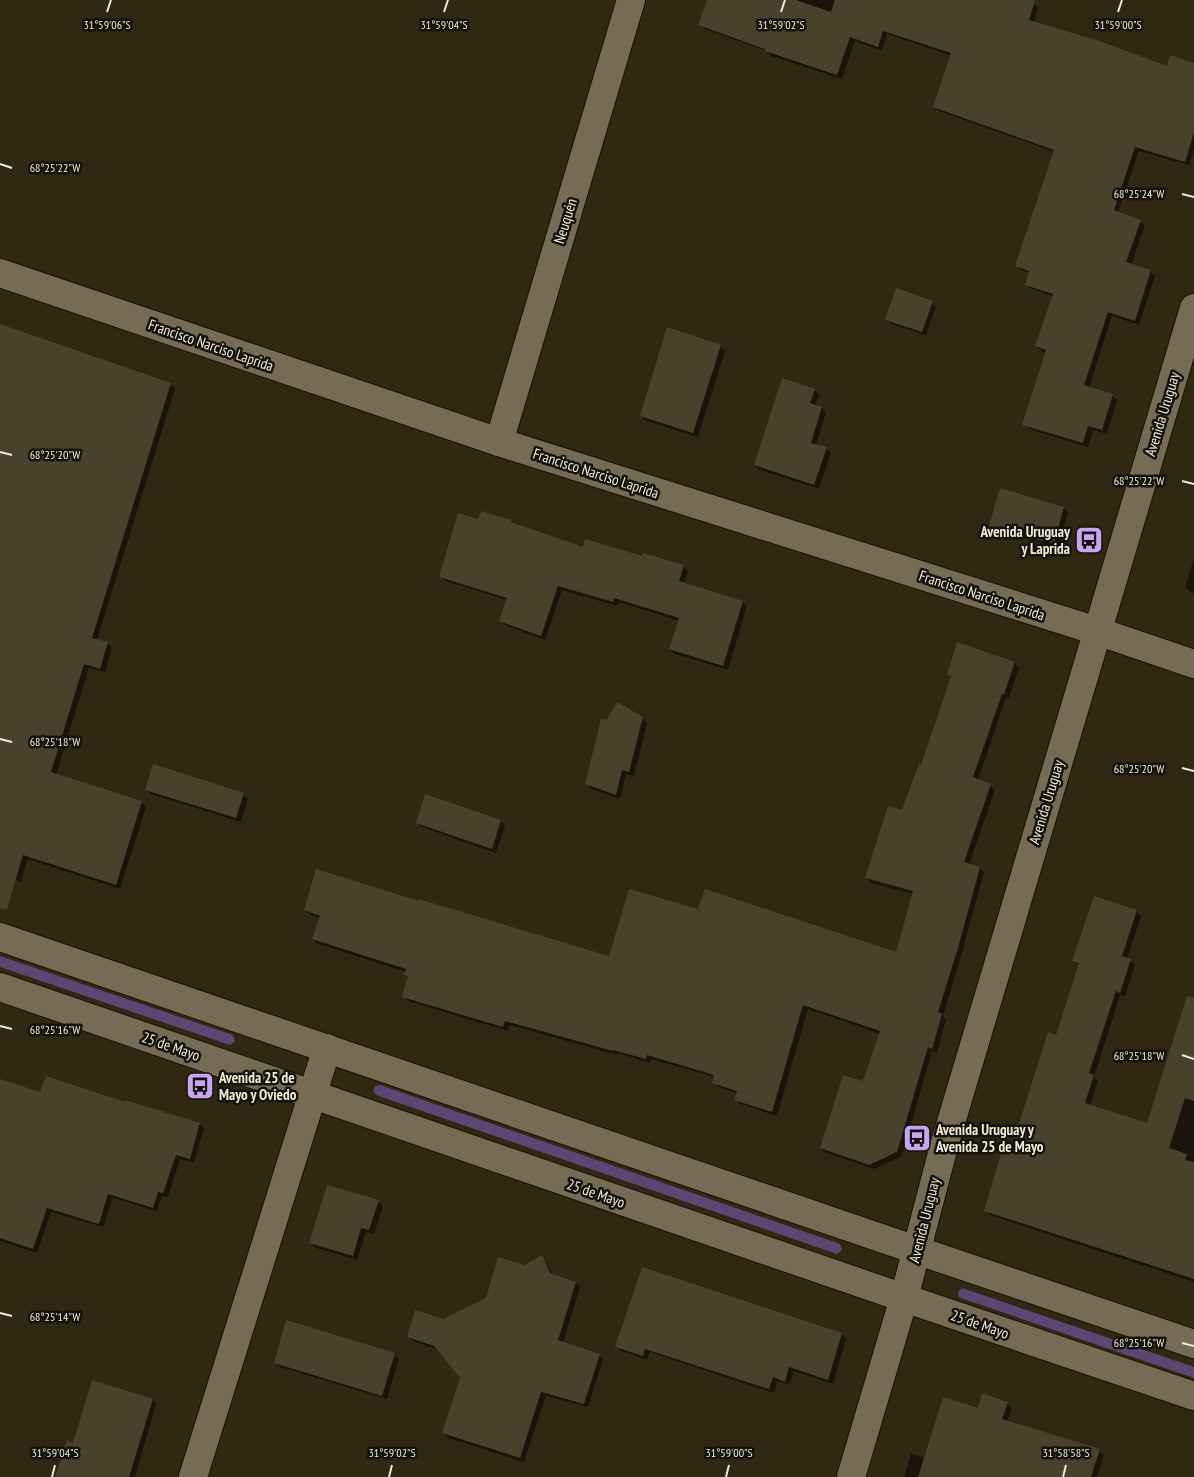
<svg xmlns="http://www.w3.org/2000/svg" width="1194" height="1477" viewBox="0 0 1194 1477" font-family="'PT Sans Narrow',sans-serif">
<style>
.green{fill:#5c4674}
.shadow{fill:#0007}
.building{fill:#4a412c}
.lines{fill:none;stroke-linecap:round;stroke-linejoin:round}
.minor-casing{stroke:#191100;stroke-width:30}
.tertiary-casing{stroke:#191100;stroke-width:30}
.secondary-casing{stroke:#191100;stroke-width:30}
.minor{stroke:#766c55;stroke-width:28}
.tertiary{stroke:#766c55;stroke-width:28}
.secondary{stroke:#766c55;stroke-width:28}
.ticks{fill:none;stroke:#eee9dc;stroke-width:2}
.labels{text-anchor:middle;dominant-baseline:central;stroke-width:5;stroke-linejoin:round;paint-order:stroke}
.street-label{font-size:15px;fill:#eee9dc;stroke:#151209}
.poi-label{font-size:15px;font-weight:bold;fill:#eee9dc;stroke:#151209;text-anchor:start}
.ticks-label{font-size:12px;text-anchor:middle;fill:#eee9dc;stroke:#151209;stroke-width:5;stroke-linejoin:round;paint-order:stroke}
</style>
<rect width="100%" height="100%" fill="#312813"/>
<g class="green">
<path d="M0,956L233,1035L235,1041L230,1045L0,967Z"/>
<path d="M380,1085L840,1244L842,1250L837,1254L376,1095L373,1091L375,1086Z"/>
<path d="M962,1288L1194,1367V1378L961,1298L959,1297L958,1292Z"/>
</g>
<g class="shadow">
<path d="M709,0H1023L1034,4L1038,8L1034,22L1167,67L1194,64V150L1189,165L1139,151L1118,213L1140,221L1145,226L1131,265L1150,271L1155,276L1139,325L1112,316L1089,388L1112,395L1117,400L1107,434L1093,430L1088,447L1029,429L1024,424L1046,353L1041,351L1036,346L1053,296L1031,289L1026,284L1030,273L1021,270L1017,266L1055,152L939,111L934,107L952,56L887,34L882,51L855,41L842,79L771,56L767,51L705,29L700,24Z"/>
<path d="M932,302L936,307L926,335L891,324L886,319Z"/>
<path d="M0,325L170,384L175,389L97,640L108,644L112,648L105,673L89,668L56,775L141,802L146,807L120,889L28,859L21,882L0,875Z"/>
<path d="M720,346L725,351L698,437L646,421L641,416Z"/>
<path d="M814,390L819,394L815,406L822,408L826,413L816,445L827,449L831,453L819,489L760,470L755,465Z"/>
<path d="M1064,508L1068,512L1058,548L995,530L991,525Z"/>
<path d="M479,520L513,524L584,548L643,557L683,566L688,571L684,584L742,602L747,606L728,670L675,654L670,649L679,621L619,602L617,606L562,590L545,640L505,625L501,621L508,600L445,581L440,576Z"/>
<path d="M1194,558V593L1190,592L1185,587Z"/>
<path d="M958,644L1015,663L1019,668L1009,698L1006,697L978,780L990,785L995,790L969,865L979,868L984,872L962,953L943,1016L946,1020L937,1053L932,1051L902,1156L874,1169L826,1153L821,1148L864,1082L881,1034L808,1009L777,1116L740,1104L736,1100L738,1093L718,1087L714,1082L715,1077L651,1059L650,1063L618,1053L617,1055L510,1025L508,1031L408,1001L403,996L409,977L406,974L407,972L318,944L313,939L320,918L310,915L305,910L419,903L610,957L699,910L897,953L913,894L871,883L866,878L903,812L922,767L952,678L948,675Z"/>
<path d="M642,718L647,723L634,776L626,774L620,799L591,789L587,784L607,722Z"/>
<path d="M146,789L243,794L248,799L241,822L151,794Z"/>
<path d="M501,821L505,826L496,853L422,827L417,823Z"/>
<path d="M1095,897L1137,912L1141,916L1127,959L1135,965L1125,996L1120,995L1094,1077L1098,1081L1090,1106L1148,1125L1194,1002V1282L990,1215L986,1210L1013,1147L1056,1036L1080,966L1074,960Z"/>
<path d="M0,1080L41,1093L125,1104L126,1102L200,1124L204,1128L194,1163L180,1159L168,1197L162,1196L157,1211L113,1198L103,1227L51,1212L37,1253L0,1241Z"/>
<path d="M378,1201L383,1206L374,1234L366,1232L357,1260L316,1248L311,1243Z"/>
<path d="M542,1257L546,1262L553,1275L576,1283L580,1287L563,1343L599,1355L603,1359L588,1407L546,1396L524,1462L448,1438L444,1433L462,1378L439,1350L413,1341L408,1337L487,1299L525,1266Z"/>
<path d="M841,1334L846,1339L833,1384L794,1371L789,1385L777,1381L774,1393L650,1352L647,1360L621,1351L617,1347Z"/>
<path d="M394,1354L399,1359L387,1399L280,1367L275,1363Z"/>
<path d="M152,1400L156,1404L135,1477H56L74,1445Z"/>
<path d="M1007,1403L1012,1408L1007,1422L1099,1450L1104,1455L1097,1477H904L911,1454L925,1458L979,1410Z"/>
</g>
<g class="building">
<path d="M707,0H796L831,12L835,0H1035L1029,20L1099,41L1167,66L1170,55L1194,63V132L1185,162L1135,147L1114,210L1141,220L1126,262L1151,270L1135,321L1108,312L1084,385L1113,394L1102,430L1088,426L1083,443L1022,425L1046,350L1035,346L1053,294L1025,285L1029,271L1015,266L1054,150L933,107L951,53L883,31L878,47L850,37L837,75L765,51V49L698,25Z"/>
<path d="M896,288L933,301L922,332L885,320Z"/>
<path d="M0,324L171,383L92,638L108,642L100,669L84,664L51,772L142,801L116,885L23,855L7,909L0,908Z"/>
<path d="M667,327L721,345L693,433L640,416Z"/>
<path d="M782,378L815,389L810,403L822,407L811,443L827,447L814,485L754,465Z"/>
<path d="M1000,488L1064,507L1054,544L989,526Z"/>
<path d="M481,511L511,520V522L583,547L585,539L642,556L643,553L684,565L679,581L743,601L723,666L669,649L679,618L614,598L613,602L558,586L541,636L499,621L507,598L439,577L458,513L478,519Z"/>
<path d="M957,642L1015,662L1004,694H1002L973,777L991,784L964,862L980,867L958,948L938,1012L942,1014L932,1049L928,1047L897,1152L869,1165L820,1148L843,1075L863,1081L880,1031L803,1005L772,1112L734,1100L737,1091L712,1083L714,1075L647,1055L646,1059L613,1050V1051L505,1021L503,1027L402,997L408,976L404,975L406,969L312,939L320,916L304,910L316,869L419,901V899L609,956L629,889L698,909L705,889L896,952L913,891L865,878L888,806L902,810L919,764L921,765L951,676L947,675Z"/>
<path d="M617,702L643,717L629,772L622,770L616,795L585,784L601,719L607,720Z"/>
<path d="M153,764L244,793L236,818L145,790Z"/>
<path d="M425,794L501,820L492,849L416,823Z"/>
<path d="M1094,896L1137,910L1122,956L1131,959L1120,993L1116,991L1089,1073L1094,1075L1085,1103L1147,1123L1187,996L1194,997V1101L1185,1098L1169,1148L1187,1154L1185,1160L1194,1162V1279L984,1211L1004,1144L1012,1146L1048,1032L1056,1035L1079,963L1072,961Z"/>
<path d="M46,1076L125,1102V1100L200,1123L190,1159L176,1155L163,1193L158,1192L153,1208L108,1194L99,1224L47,1208L33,1249L0,1238V1079L40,1092Z"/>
<path d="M327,1185L379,1200L369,1230L361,1228L353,1256L309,1243Z"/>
<path d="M542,1255L550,1273L576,1282L558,1340L600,1354L584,1404L541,1392L520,1458L442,1433L460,1378L434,1346L407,1337L415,1310L443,1319L486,1298L498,1257L524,1265Z"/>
<path d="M642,1267L842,1333L828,1380L789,1367L785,1382L773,1377L769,1389L645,1349L643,1356L615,1347Z"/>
<path d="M286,1320L395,1353L382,1396L274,1363Z"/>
<path d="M92,1380L153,1399L129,1477H55L67,1441L73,1443Z"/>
<path d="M982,1393L1008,1402L1002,1419L1100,1449L1091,1477H918L943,1397L978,1408Z"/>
</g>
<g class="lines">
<g class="minor-casing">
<g id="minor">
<path d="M0,273L499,442L1097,631L1194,664"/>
<path d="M499,442L631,0"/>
<path d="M193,1477L327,1048"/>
<path d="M851,1477L904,1298"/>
</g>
</g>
<g class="tertiary-casing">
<g id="tertiary">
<path d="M0,937L916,1250"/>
<path d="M0,987L904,1298"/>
</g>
</g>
<g class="secondary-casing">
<g id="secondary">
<path d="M1194,308L944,1146L904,1298L1194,1396"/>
<path d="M916,1250L1194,1344"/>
</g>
</g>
<use href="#minor" class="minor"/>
<use href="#tertiary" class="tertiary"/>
<use href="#secondary" class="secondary"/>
</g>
<path class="ticks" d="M107,12L111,0M444,12L448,0M781,12L785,0M1118,12L1122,0M0,164L12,168M1182,194L1194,197M0,452L12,455M1182,481L1194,484M0,739L12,742M1182,768L1194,771M0,1026L12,1029M1182,1055L1194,1059M0,1313L12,1316M1182,1343L1194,1346M52,1477L55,1465M389,1477L392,1465M726,1477L729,1465M1063,1477L1066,1465"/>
<defs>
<g id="bus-square" transform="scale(1.4375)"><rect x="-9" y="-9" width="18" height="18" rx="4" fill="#c8a5ee" stroke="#151209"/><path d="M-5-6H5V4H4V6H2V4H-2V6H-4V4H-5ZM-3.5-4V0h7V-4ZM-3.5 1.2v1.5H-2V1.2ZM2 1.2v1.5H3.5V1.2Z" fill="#111"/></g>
</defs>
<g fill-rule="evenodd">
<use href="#bus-square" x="1089" y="540"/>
<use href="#bus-square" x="200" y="1086"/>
<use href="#bus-square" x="917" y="1138"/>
</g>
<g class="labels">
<g class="street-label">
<text transform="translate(565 221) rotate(-73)">Neuquén</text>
<text transform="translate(211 345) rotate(19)">Francisco Narciso Laprida</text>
<text transform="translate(1162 414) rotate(-73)">Avenida Uruguay</text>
<text transform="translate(596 473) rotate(18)">Francisco Narciso Laprida</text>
<text transform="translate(982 595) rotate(18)">Francisco Narciso Laprida</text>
<text transform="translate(1046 802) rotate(-73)">Avenida Uruguay</text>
<text transform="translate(171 1046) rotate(19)">25 de Mayo</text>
<text transform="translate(596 1193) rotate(19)">25 de Mayo</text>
<text transform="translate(924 1220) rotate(-76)">Avenida Uruguay</text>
<text transform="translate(980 1324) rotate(19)">25 de Mayo</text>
</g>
<g class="poi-label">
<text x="1070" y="531" text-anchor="end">Avenida Uruguay<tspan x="1070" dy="17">y Laprida</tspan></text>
<text x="219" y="1077">Avenida 25 de<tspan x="219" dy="17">Mayo y Oviedo</tspan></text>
<text x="936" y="1129">Avenida Uruguay y<tspan x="936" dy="17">Avenida 25 de Mayo</tspan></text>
</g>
</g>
<g class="ticks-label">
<text x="107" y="29">31°59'06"S</text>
<text x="444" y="29">31°59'04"S</text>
<text x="781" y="29">31°59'02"S</text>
<text x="1118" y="29">31°59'00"S</text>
<text x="55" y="172">68°25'22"W</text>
<text x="1139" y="198">68°25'24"W</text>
<text x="55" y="459">68°25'20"W</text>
<text x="1139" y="485">68°25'22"W</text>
<text x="55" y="746">68°25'18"W</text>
<text x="1139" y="773">68°25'20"W</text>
<text x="55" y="1034">68°25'16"W</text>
<text x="1139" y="1060">68°25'18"W</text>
<text x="55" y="1321">68°25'14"W</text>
<text x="1139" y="1347">68°25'16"W</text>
<text x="55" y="1457">31°59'04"S</text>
<text x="392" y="1457">31°59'02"S</text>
<text x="729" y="1457">31°59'00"S</text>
<text x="1066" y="1457">31°58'58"S</text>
</g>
</svg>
